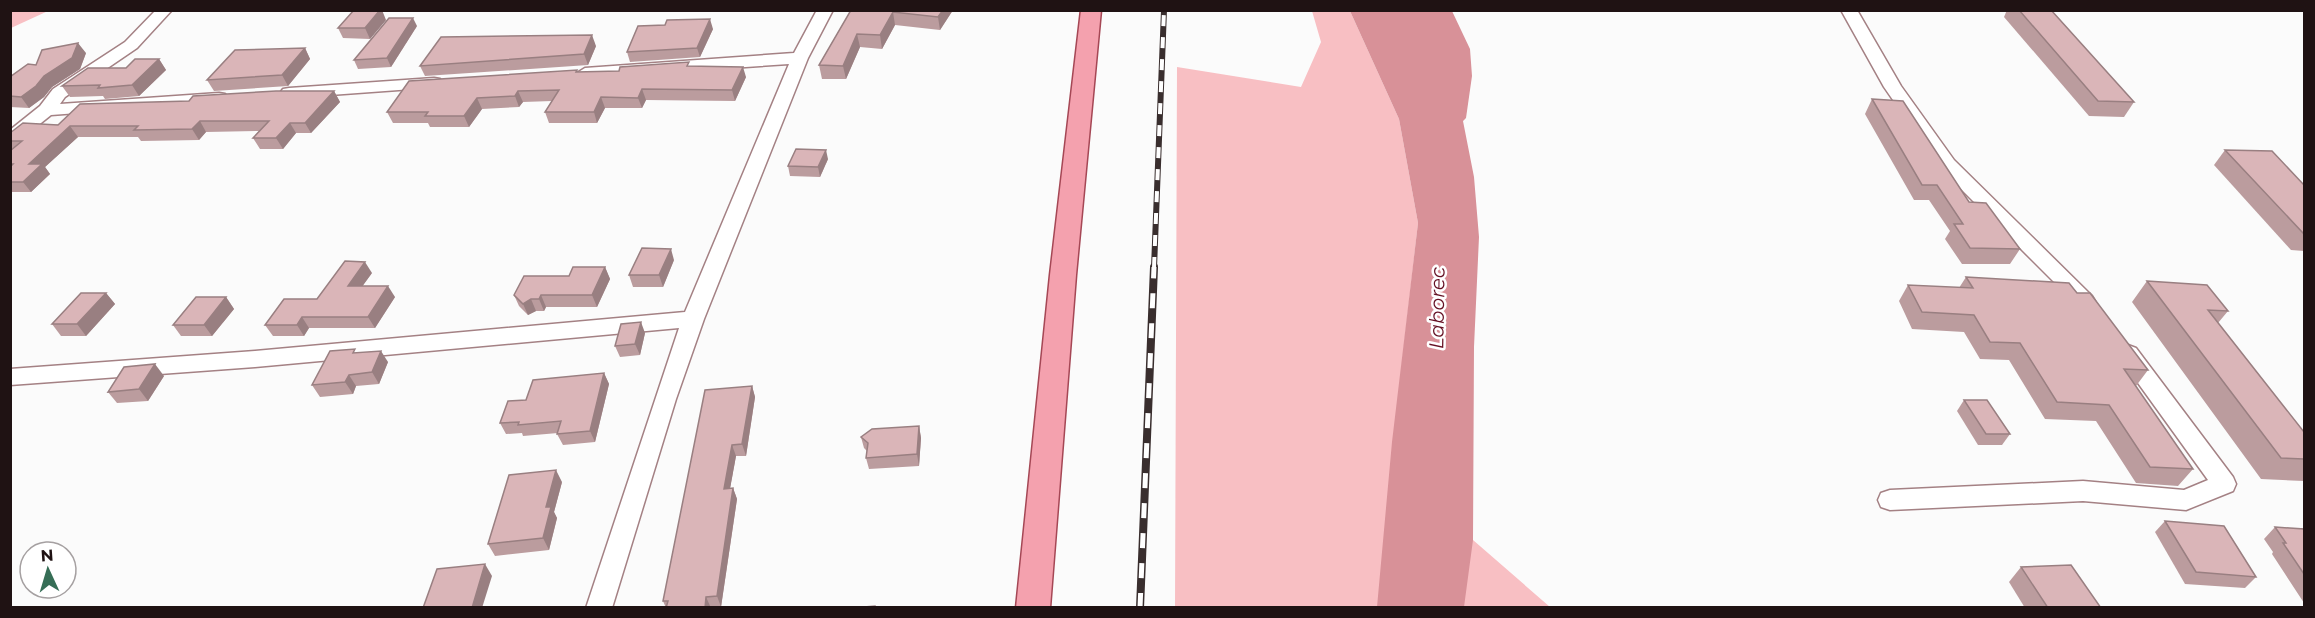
<svg xmlns="http://www.w3.org/2000/svg" width="2315" height="618" viewBox="0 0 2315 618" font-family="Montserrat,sans-serif">
<style>
.green{fill:#f8bfc3}
.water{fill:#d89198}
.lines{fill:none;stroke-linecap:round;stroke-linejoin:round}
.minor-casing{stroke:#a48184;stroke-width:3}
.major-casing{stroke:#a54755;stroke-width:3}
.minor{fill:#fff;fill-rule:evenodd}
.major{fill:#f4a1ae;fill-rule:evenodd}
.rail-far1-casing{stroke:#392e2e;stroke-width:6}
.rail-casing{stroke:#392e2e;stroke-width:8}
.rail-far1{stroke:#fff;stroke-width:4;stroke-dasharray:11;stroke-linecap:butt}
.rail{stroke:#fff;stroke-width:5;stroke-dasharray:15;stroke-linecap:butt}
.wall{fill:#bb9c9e}
.shaded-wall{fill:#997f81}
.building{fill:#dab5b8;stroke:#997f81;stroke-width:1.5}
.labels{text-anchor:middle;dominant-baseline:central;stroke-width:5;stroke-linejoin:round;paint-order:stroke}
.water-label{font-size:20px;font-style:italic;fill:#651124;stroke:#fff}
</style>
<rect width="100%" height="100%" fill="#fbfbfb"/>
<g class="green">
<path d="M11,10H48V11L11,28Z"/>
<path d="M1312,11H1350L1399,119L1418,223L1393,442L1473,540L1550,607L1175,608L1177,67L1301,87L1321,42Z"/>
</g>
<path class="water" d="M1350,11H1452L1470,49L1472,76L1466,118L1463,121L1474,177L1479,237L1474,347L1473,540L1464,607H1377L1392,442L1418,223L1399,119Z"/>
<g class="lines">
<g class="minor-casing">
<g id="minor">
<path d="M156,10H172L137,48L65,97L60,104L219,93L225,94L228,98L225,102L51,115L16,143L10,144V130L40,106L53,89L125,42Z"/>
<path d="M817,10H833L808,58L704,319L676,399L612,608H586L679,328L255,367L10,385V369L255,351L685,312L789,64L585,78L577,73L585,68L794,53Z"/>
<path d="M1841,10H1857L1901,86L1954,160L2092,296L2095,301L2092,306L2085,308L2078,306L1940,168L1884,87Z"/>
<path d="M434,78L440,79L442,83L440,87L289,98L283,97L280,93L283,89L289,88Z"/>
<path d="M2128,345L2136,348L2233,477L2236,484L2233,491L2186,510L2083,501L1890,510L1881,507L1878,500L1881,493L1890,490L2083,481L2184,490L2208,480L2120,358L2117,353L2120,348Z"/>
</g>
</g>
<g class="major-casing">
<path id="major" d="M1081,10H1101L1076,275L1050,608H1016L1050,275Z"/>
</g>
<use href="#minor" class="minor"/>
<use href="#major" class="major"/>
<g class="rail-far1-casing">
<path id="rail-far1" d="M1154,268L1164,10"/>
</g>
<g class="rail-casing">
<path id="rail" d="M1140,608L1154,267"/>
</g>
<use href="#rail-far1" class="rail-far1"/>
<use href="#rail" class="rail"/>
</g>
<g class="wall">
<path d="M851,10H953L940,30L895,25L882,49L860,47L846,79H822L819,65Z"/>
<path d="M2007,10H2051L2134,102L2124,117L2089,116L2004,17Z"/>
<path d="M386,20L370,39L343,38L338,28Z"/>
<path d="M665,25L713,29L700,57L630,62L627,52Z"/>
<path d="M417,26L391,67L358,69L354,60Z"/>
<path d="M596,46L588,65L425,76L420,66Z"/>
<path d="M305,48L310,59L288,86L214,91L207,80Z"/>
<path d="M86,53L80,69L52,87L44,97L29,108L10,107V77L36,65Z"/>
<path d="M159,59L166,70L139,96L105,99L103,96L70,97L62,86Z"/>
<path d="M690,66L746,77L735,101L646,100L642,108H605L597,123H549L545,112L552,101L523,102L519,107L482,109L469,127H430L428,123H393L387,112L577,70L578,72L619,71Z"/>
<path d="M334,91L340,102L311,133H296L283,149H260L253,138L259,131L206,132L199,140L141,141L138,137H78L45,167L50,174L31,192H10V133L189,101Z"/>
<path d="M1872,99L1969,202L2020,249L2010,264H1962L1945,239L1950,231L1929,200H1914L1865,114Z"/>
<path d="M2225,150L2304,185V251L2291,250L2214,165Z"/>
<path d="M828,159L820,177L790,176L788,166Z"/>
<path d="M674,260L663,287H633L629,275Z"/>
<path d="M605,267L610,279L597,307H546L544,311H536L528,315L519,306L514,295L569,276Z"/>
<path d="M372,273L362,286L395,297L375,328H309L304,336H273L265,325Z"/>
<path d="M1966,277L2077,293L2148,370L2136,386L2193,469L2178,486L2136,483L2096,421L2045,419L2009,360L1980,359L1964,332L1912,329L1899,301L1908,285L1959,288Z"/>
<path d="M2147,281L2228,311L2218,323L2304,432V481L2261,479L2132,302Z"/>
<path d="M106,293L115,304L86,336H61L52,324Z"/>
<path d="M226,297L234,309L212,336H181L173,325Z"/>
<path d="M645,333L640,355L620,357L615,346Z"/>
<path d="M358,353L388,362L379,384L356,386L353,394L320,397L312,385Z"/>
<path d="M604,373L609,384L595,442L563,445L557,434L558,433L523,436L522,433L506,434L500,423L526,400Z"/>
<path d="M164,376L148,401L117,403L108,392Z"/>
<path d="M752,386L755,397L746,456H736L730,488H733L737,499L721,607L666,608L663,601Z"/>
<path d="M1964,400L2010,434L2002,445H1978L1957,411Z"/>
<path d="M919,426L921,438L919,466L869,469L866,458L867,451L864,448L861,437Z"/>
<path d="M562,482L554,512L557,518L549,550L495,556L488,544Z"/>
<path d="M2165,521L2256,577L2245,588L2185,584L2155,532Z"/>
<path d="M2275,527L2304,529V603L2272,554L2273,552L2264,539Z"/>
<path d="M2021,567L2101,608H2025L2009,582Z"/>
</g>
<g class="shaded-wall">
<path d="M380,10H382L386,20L370,39L365,28Z"/>
<path d="M943,10H953L940,30L938,17Z"/>
<path d="M893,12L895,25L882,49L880,35Z"/>
<path d="M413,18L417,26L391,67L387,58Z"/>
<path d="M710,19L713,29L700,57L697,48Z"/>
<path d="M857,34L860,47L846,79L843,66Z"/>
<path d="M592,35L596,46L588,65L584,54Z"/>
<path d="M78,43L86,53L80,69L52,87L44,97L29,108L21,97L44,76Z"/>
<path d="M305,48L310,59L288,86L282,75Z"/>
<path d="M159,59L166,70L139,96L132,85Z"/>
<path d="M743,67L746,77L735,101L732,90Z"/>
<path d="M642,89L646,100L642,108L638,98Z"/>
<path d="M334,91L340,102L311,133L305,123Z"/>
<path d="M518,91L523,102L519,107L515,96Z"/>
<path d="M601,97L605,108L597,123L594,112Z"/>
<path d="M477,98L482,109L469,127L464,116Z"/>
<path d="M200,121L206,132L199,140L192,129Z"/>
<path d="M290,123L296,133L283,149L276,138Z"/>
<path d="M70,126L78,137L45,167L50,174L31,192L23,182L29,164Z"/>
<path d="M826,150L828,159L820,177L818,167Z"/>
<path d="M671,249L674,260L663,287L659,275Z"/>
<path d="M365,262L372,273L354,298L348,286Z"/>
<path d="M605,267L610,279L597,307L592,295Z"/>
<path d="M388,286L395,297L375,328L368,317Z"/>
<path d="M106,293L115,304L86,336L77,324Z"/>
<path d="M541,295L546,307L544,311L539,299Z"/>
<path d="M226,297L234,309L212,336L204,325Z"/>
<path d="M531,299L536,311L528,315L523,304Z"/>
<path d="M302,317L309,328L304,336L297,325Z"/>
<path d="M641,322L645,333L640,355L635,344Z"/>
<path d="M381,351L388,362L379,384L372,372Z"/>
<path d="M155,364L164,376L148,401L139,389Z"/>
<path d="M604,373L609,384L595,442L590,431Z"/>
<path d="M349,375L356,386L353,394L345,382Z"/>
<path d="M752,386L755,397L746,456L742,444Z"/>
<path d="M919,426L921,438L919,466L917,454Z"/>
<path d="M732,445L736,456L728,500L724,489Z"/>
<path d="M556,470L562,482L554,512L557,518L549,550L543,538L546,507Z"/>
<path d="M733,488L737,499L721,607L717,596Z"/>
<path d="M485,564L492,576L482,608H472Z"/>
<path d="M706,597L711,608H705Z"/>
</g>
<g class="building">
<path d="M354,10H380L365,28H338Z"/>
<path d="M851,10H943L938,17L893,12L880,35L857,34L843,66L819,65Z"/>
<path d="M2019,10H2051L2134,102L2098,101Z"/>
<path d="M389,18H413L387,58L354,60Z"/>
<path d="M710,19L697,48L627,52L638,26L665,25L667,20Z"/>
<path d="M592,35L584,54L420,66L441,37Z"/>
<path d="M78,43L72,58L44,76L36,86L21,97L10,96V77L28,64L36,65L42,50Z"/>
<path d="M305,48L282,75L207,80L235,50Z"/>
<path d="M135,59H159L132,85L98,88L100,85L62,86L88,68H126Z"/>
<path d="M689,62L687,66L743,67L732,90L642,89L638,98L601,97L594,112H545L559,90L518,91L515,96L477,98L464,116H425L428,112H387L409,81L577,70L576,72L619,71L620,67Z"/>
<path d="M276,91H334L305,123H290L276,138H253L269,121H200L192,129L134,130L138,126H70L29,164H42L23,182H10V167L13,164H10V151L22,141H10V133L23,123L58,125L80,104L189,101L193,96Z"/>
<path d="M1872,99L1903,101L1969,202L1986,203L2020,249L1970,248L1954,224H1963L1937,185H1922Z"/>
<path d="M796,149L826,150L818,167L788,166Z"/>
<path d="M2225,150L2272,151L2304,185V234Z"/>
<path d="M642,248L671,249L659,275H629Z"/>
<path d="M345,261L365,262L348,286H388L368,317H302L297,325H265L284,299H317Z"/>
<path d="M573,267H605L592,295H541L539,299H531L523,304L514,295L524,276H569Z"/>
<path d="M1966,277L2069,283L2077,293H2090L2148,370L2124,369L2193,469L2150,467L2109,405L2057,402L2020,343L1990,342L1974,315L1922,312L1908,285L1973,288Z"/>
<path d="M2147,281L2207,285L2228,311L2208,310L2304,432V459L2281,458Z"/>
<path d="M81,293H106L77,324H52Z"/>
<path d="M196,297H226L204,325H173Z"/>
<path d="M641,322L635,344L615,346L621,324Z"/>
<path d="M355,349L353,353L381,351L372,372L349,375L345,382L312,385L330,351Z"/>
<path d="M155,364L139,389L108,392L124,367Z"/>
<path d="M604,373L590,431L557,434L561,421L518,425L519,422L500,423L508,401L526,400L533,380Z"/>
<path d="M752,386L742,444L732,445L724,489L733,488L717,596L706,597L705,608H666L668,601H663L705,390Z"/>
<path d="M1964,400H1987L2010,434H1986Z"/>
<path d="M919,426L917,454L866,458L868,443L861,437L872,429Z"/>
<path d="M556,470L546,507H551L543,538L488,544L509,475Z"/>
<path d="M2165,521L2224,526L2256,577L2196,572Z"/>
<path d="M2275,527L2304,529V574L2283,543H2286Z"/>
<path d="M485,564L472,608H423L437,569Z"/>
<path d="M2071,565L2101,608H2048L2021,567Z"/>
<path d="M875,606V608H852Z"/>
</g>
<g class="labels">
<g class="water-label">
<text transform="translate(1437 308) rotate(-89)">Laborec</text>
</g>
</g>
<rect width="2315" height="618" fill="none" stroke="#1f1213" stroke-width="24"/>
<g transform="translate(48 570) rotate(356)"><circle r="28" fill="#ffffff" stroke="#a5a0a1" stroke-width="1.5"/>
<path d="M0-4.5L10 22L0 15L-10 22Z" fill="#366e56"/>
<text y="-9" font-size="16" font-weight="bold" text-anchor="middle" fill="#1f1213">N</text>
</g>
</svg>
